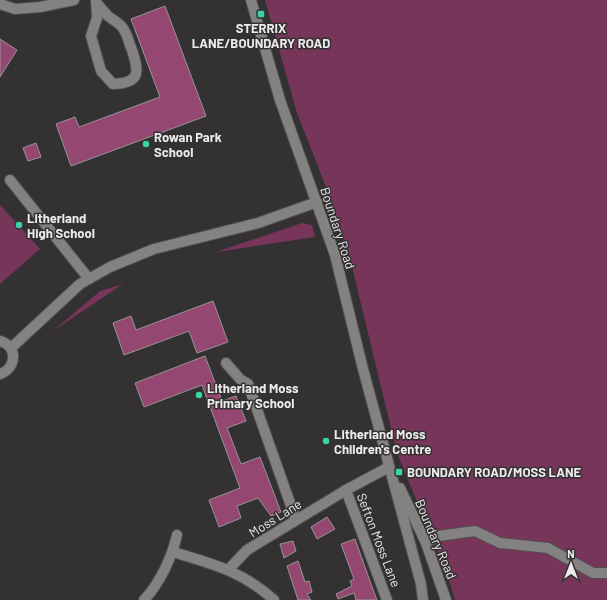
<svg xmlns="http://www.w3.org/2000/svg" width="607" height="600" viewBox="0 0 607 600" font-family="Barlow,sans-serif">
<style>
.green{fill:#763559}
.building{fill:#944771;stroke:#989496}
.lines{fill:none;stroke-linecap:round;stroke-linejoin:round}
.minor-casing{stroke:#524f50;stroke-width:12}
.minor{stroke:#848182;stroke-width:10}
.poi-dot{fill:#38d4a6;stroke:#343132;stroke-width:1.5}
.labels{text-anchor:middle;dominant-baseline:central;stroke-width:3;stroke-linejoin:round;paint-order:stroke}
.poi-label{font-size:13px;font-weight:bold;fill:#eceaeb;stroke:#343132;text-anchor:start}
.street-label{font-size:13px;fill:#eceaeb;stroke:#343132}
</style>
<rect width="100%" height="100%" fill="#343132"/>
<g class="green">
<path d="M265,0H607V600H455L448,577L397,453L347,246L343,241L333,205L297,113Z"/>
<path d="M0,205L40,249L0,284Z"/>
<path d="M302,223L312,225L315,237L216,252Z"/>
<path d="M123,284L53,331L100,291Z"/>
</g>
<g class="building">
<path d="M165,6L206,116L71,166L56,124L75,117L79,127L160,97L131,19Z"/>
<path d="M0,39L17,50L0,77Z"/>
<path d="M36,143L41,157L28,161L23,148Z"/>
<path d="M213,301L228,342L197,353L189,331L124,355L113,323L131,316L136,330Z"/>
<path d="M205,356L222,401L236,396L246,421L227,428L241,464L260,457L281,512L271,516L258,498L237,506L241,518L219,527L209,500L240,488L202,385L144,407L135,383Z"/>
<path d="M327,517L335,529L317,539L311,527Z"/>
<path d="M355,539L371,584L377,600H356L354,593L338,599L336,594L352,586L350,581L354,579L341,544Z"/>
<path d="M293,541L296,551L284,558L280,544Z"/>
<path d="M298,561L305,582L309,581L312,592L307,594L311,600H298L287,566Z"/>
</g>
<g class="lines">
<g class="minor-casing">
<g id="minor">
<path d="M96,0L97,18L91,36L101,71L113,84C141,83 139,72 132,50C129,44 128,36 124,30C121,23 114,21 108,16C104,12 100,7 96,2"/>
<path d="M251,0L280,100L335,255L363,369L421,584L423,600"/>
<path d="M0,4L15,9L40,7L74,0"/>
<path d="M10,180L89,279"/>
<path d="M0,341C18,346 17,368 0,374"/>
<path d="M11,348L80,284L110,267L154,249L258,223L317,202"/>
<path d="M226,363L240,379L248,384L296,520"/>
<path d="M400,488L426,543L446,600"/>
<path d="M346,490L387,600"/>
<path d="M426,543L438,536L475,531L500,543L548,548L593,573H607"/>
<path d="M173,552C213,564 242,571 274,600"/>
<path d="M229,569L247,550L346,490L389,467"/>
<path d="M144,600C160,583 172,557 177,535"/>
</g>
</g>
<use href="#minor" class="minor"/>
</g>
<g class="poi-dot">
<rect x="257" y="10" width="8" height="8" rx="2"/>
<circle cx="146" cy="144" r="4"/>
<circle cx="19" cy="225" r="4"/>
<circle cx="199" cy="395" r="4"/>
<circle cx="326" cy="441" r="4"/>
<rect x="395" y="468" width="8" height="8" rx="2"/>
</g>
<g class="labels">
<g class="poi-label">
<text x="261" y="28" text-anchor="middle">STERRIX<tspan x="261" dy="15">LANE/BOUNDARY ROAD</tspan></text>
<text x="154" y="137">Rowan Park<tspan x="154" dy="15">School</tspan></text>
<text x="27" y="218">Litherland<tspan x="27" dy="15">High School</tspan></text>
<text x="207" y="388">Litherland Moss<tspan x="207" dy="15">Primary School</tspan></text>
<text x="334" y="434">Litherland Moss<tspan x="334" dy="15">Children's Centre</tspan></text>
<text x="407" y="472">BOUNDARY ROAD/MOSS LANE</text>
</g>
<g class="street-label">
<text transform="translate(338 228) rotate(72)">Boundary Road</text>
<text transform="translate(275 518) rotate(-32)">Moss Lane</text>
<text transform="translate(436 539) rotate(67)">Boundary Road</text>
<text transform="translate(379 540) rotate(69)">Sefton Moss Lane</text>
</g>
</g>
<g transform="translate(571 564)" stroke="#343132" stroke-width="3" paint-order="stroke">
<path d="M0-3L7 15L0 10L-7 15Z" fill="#eceaeb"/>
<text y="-6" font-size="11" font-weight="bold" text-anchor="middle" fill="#eceaeb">N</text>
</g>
</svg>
